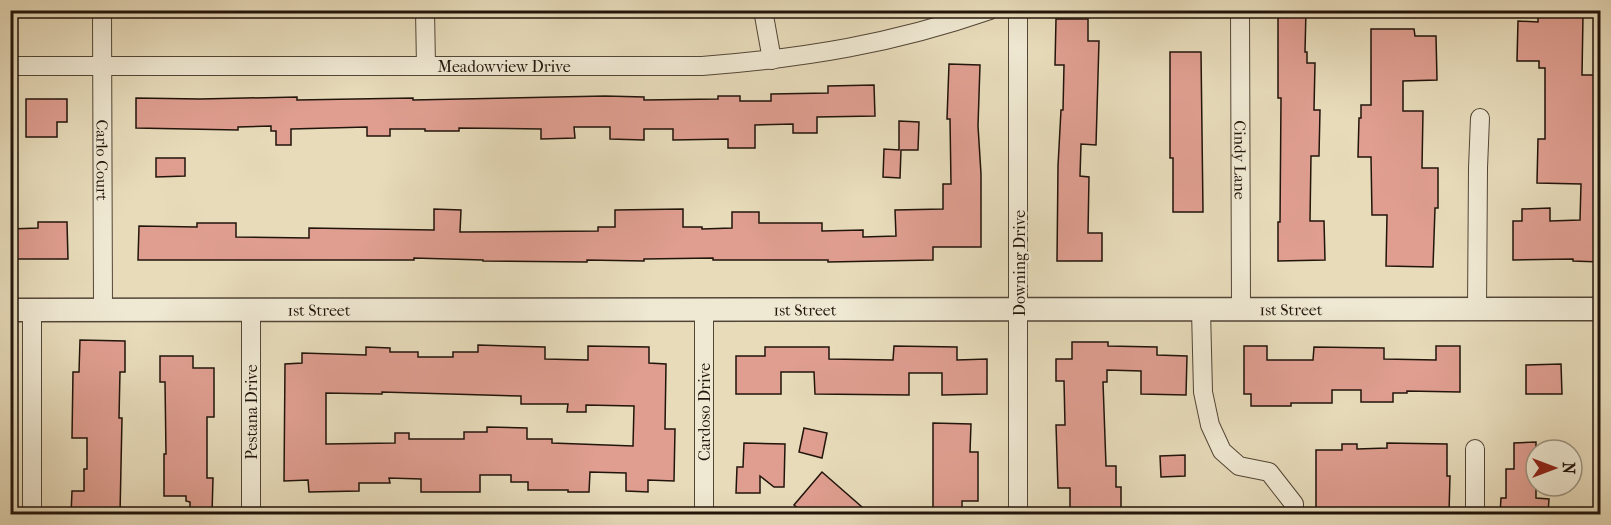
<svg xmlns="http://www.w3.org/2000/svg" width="1611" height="525" viewBox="0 0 1611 525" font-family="'IM FELL French Canon',serif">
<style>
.building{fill:#df9e90;stroke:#22150b;stroke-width:1.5;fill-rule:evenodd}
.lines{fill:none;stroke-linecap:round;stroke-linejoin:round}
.minor-casing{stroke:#534637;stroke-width:20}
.tertiary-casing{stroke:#534637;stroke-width:25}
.minor{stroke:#efe8d2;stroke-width:18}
.tertiary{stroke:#efe8d2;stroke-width:22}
.labels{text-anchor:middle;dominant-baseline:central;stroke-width:5;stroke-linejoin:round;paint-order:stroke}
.street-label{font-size:16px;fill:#22150b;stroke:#efe8d2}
</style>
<rect width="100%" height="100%" fill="#e7dbba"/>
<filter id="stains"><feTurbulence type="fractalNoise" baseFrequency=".00333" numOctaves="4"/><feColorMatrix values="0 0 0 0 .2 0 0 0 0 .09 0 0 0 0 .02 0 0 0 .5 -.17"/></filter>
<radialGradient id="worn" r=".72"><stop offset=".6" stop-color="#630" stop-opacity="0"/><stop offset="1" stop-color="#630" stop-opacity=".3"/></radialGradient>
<g class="building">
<path d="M1278,10H1306L1305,52H1307V63H1315L1314,110H1320L1319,156H1311L1310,221H1324L1325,260L1278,261V222H1280L1281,98H1278Z"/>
<path d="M1538,16H1583L1582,75H1600V262L1573,261V259L1513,260V221H1522V209L1550,208V221L1580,220L1581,184L1537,183L1538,139H1545V68H1539V61H1517L1518,21L1538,22Z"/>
<path d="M1056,19H1088V41H1099L1096,145L1081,144L1080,176L1089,177L1088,233H1102V261H1057L1058,166L1061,110H1063L1064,65H1055Z"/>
<path d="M1371,29H1414L1415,36H1436L1437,80L1403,81V111H1423L1422,168H1438V208H1435L1433,267L1386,266L1387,215H1372L1371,157H1358L1359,118H1361V105H1371Z"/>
<path d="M1170,52H1201L1203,212H1173V158H1170Z"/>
<path d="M949,64L980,65L978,126L981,174V247H933V260L828,262V260H713V258L644,259V261L587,260V262L483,261V260L414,258V260H138L139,226L197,227V223H236V237L309,238V228L434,230V209L461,210L460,232L598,231V227H615V210L683,209V227H702V229L732,228V212H759V223H822V231L863,230V237L896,236L895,210L943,209V184H951L950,119H947Z"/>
<path d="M874,85L875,116L817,117V133H793V124L755,125V148H728V139L673,140V129H644V140L610,139V127H574L575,138L541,139V129L459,128V131H425V129H390V136H367V127L291,129V145H276V131H271V126L238,127V130L136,128V98L200,99L297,97V100L413,98V100L605,96L644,97V100L718,99V96H740V101H771V94L828,93V86Z"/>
<path d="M26,99H67V122H57V137H26Z"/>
<path d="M899,121L919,122L918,150H901L900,178L883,177L884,149L899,150Z"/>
<path d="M156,158H185V176L156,177Z"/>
<path d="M38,222H67L68,259H10V229L38,228Z"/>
<path d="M80,340L125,341V372H120L119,418H122L120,514H71L72,491H84V469H87V438H72L73,372H79Z"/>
<path d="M1072,342H1108V346L1157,347V355L1187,356L1186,395L1141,394V371L1107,370V382H1103L1106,466H1116V487H1121V508H1070V488H1058L1056,425H1065L1064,381H1056V359H1072Z"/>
<path d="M478,345L545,347V359L588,360V346L649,347V363L666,364L665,429H675L674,481L648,480V492L626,491V473L590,472L589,492H568V490H528V482H511V475H480V492H421V479L389,478L390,483H359V491L309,492L308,480L284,481L285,364L302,363V353L366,355V347L390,348V352H418V357H453V352H478ZM382,392L521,396V404H568L567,412H586V405L634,406L633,446L552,443V439H527V428L487,427V432H464V439H409V433H395V443L326,444V393L382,394Z"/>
<path d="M894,346L957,347V360L987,359V394L942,395V373H909V395L815,394L814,372H781V394H736V356H765V347H829V359L893,360Z"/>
<path d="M1244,346H1267V360H1313L1314,347L1384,348V359L1436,360V346H1460V392L1407,391V393H1393V402H1361V390H1332V403H1291V406H1251V394H1244Z"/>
<path d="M160,356H193V368H214V417H207V478H213L212,514H190V502L186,501V496H164V454H166L165,382H160Z"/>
<path d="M1561,364L1562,394H1526V365Z"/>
<path d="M933,423L971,424L970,452H978V501H962V514H933Z"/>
<path d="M804,428L827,433L822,458L799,452Z"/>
<path d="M1536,442V498L1549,499L1548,514H1500L1501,498H1506V469H1514V443Z"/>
<path d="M744,443L785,444L784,487H774L760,476V493H736L737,467H743Z"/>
<path d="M1387,443L1447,444V476H1450L1449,513L1377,511V514H1316V450H1342V444H1357V449L1387,448Z"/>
<path d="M1185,455V476L1161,477L1160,456Z"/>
<path d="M822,472L870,514H828L820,508L815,514H805L794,505Z"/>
</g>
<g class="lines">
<g class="minor-casing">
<g id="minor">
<path id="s1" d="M102,10L103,310"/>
<path d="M425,10L426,66"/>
<path d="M763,10L772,60"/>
<path id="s2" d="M1240,10L1241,310"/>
<path id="s3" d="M10,66H702C805,58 892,44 990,10"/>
<path d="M1477,309L1478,168L1480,118"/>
<path d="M32,310V514"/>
<path d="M704,310V514"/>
<path d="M1201,310L1203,392L1210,425L1222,451L1239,466L1269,472L1294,504V514"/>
<path d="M1475,449V514"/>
<path d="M251,514V310"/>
<path d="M1018,514V10"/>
</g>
</g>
<g class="tertiary-casing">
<g id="tertiary">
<path id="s4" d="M10,310L1600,309"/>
</g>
</g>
<use href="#minor" class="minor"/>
<use href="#tertiary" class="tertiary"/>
</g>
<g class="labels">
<g class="street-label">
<text stroke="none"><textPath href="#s3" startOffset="494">Meadowview Drive</textPath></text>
<text stroke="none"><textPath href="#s1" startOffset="150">Carlo Court</textPath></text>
<text stroke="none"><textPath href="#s2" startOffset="150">Cindy Lane</textPath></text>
<text transform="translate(1019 263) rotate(-90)">Downing Drive</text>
<text stroke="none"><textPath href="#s4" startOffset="309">1st Street</textPath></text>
<text stroke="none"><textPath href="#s4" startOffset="795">1st Street</textPath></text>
<text stroke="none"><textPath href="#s4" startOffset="1281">1st Street</textPath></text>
<text transform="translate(251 412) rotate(-90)">Pestana Drive</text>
<text transform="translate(704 412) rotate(-90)">Cardoso Drive</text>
</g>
</g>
<rect width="1611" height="525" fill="none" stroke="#e7dbba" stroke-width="36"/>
<rect x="12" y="12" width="1587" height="501" fill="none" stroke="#22150b" stroke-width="3"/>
<rect x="18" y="18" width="1575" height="489" fill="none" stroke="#22150b" stroke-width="1.5"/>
<g transform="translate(1554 468) rotate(90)"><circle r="28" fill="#efe8d2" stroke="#9d9482" stroke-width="1.5"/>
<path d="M0-4.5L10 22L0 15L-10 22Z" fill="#8f2418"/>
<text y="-9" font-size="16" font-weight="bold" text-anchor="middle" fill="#22150b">N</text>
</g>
<rect width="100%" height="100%" filter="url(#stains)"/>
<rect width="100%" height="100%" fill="url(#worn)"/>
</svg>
